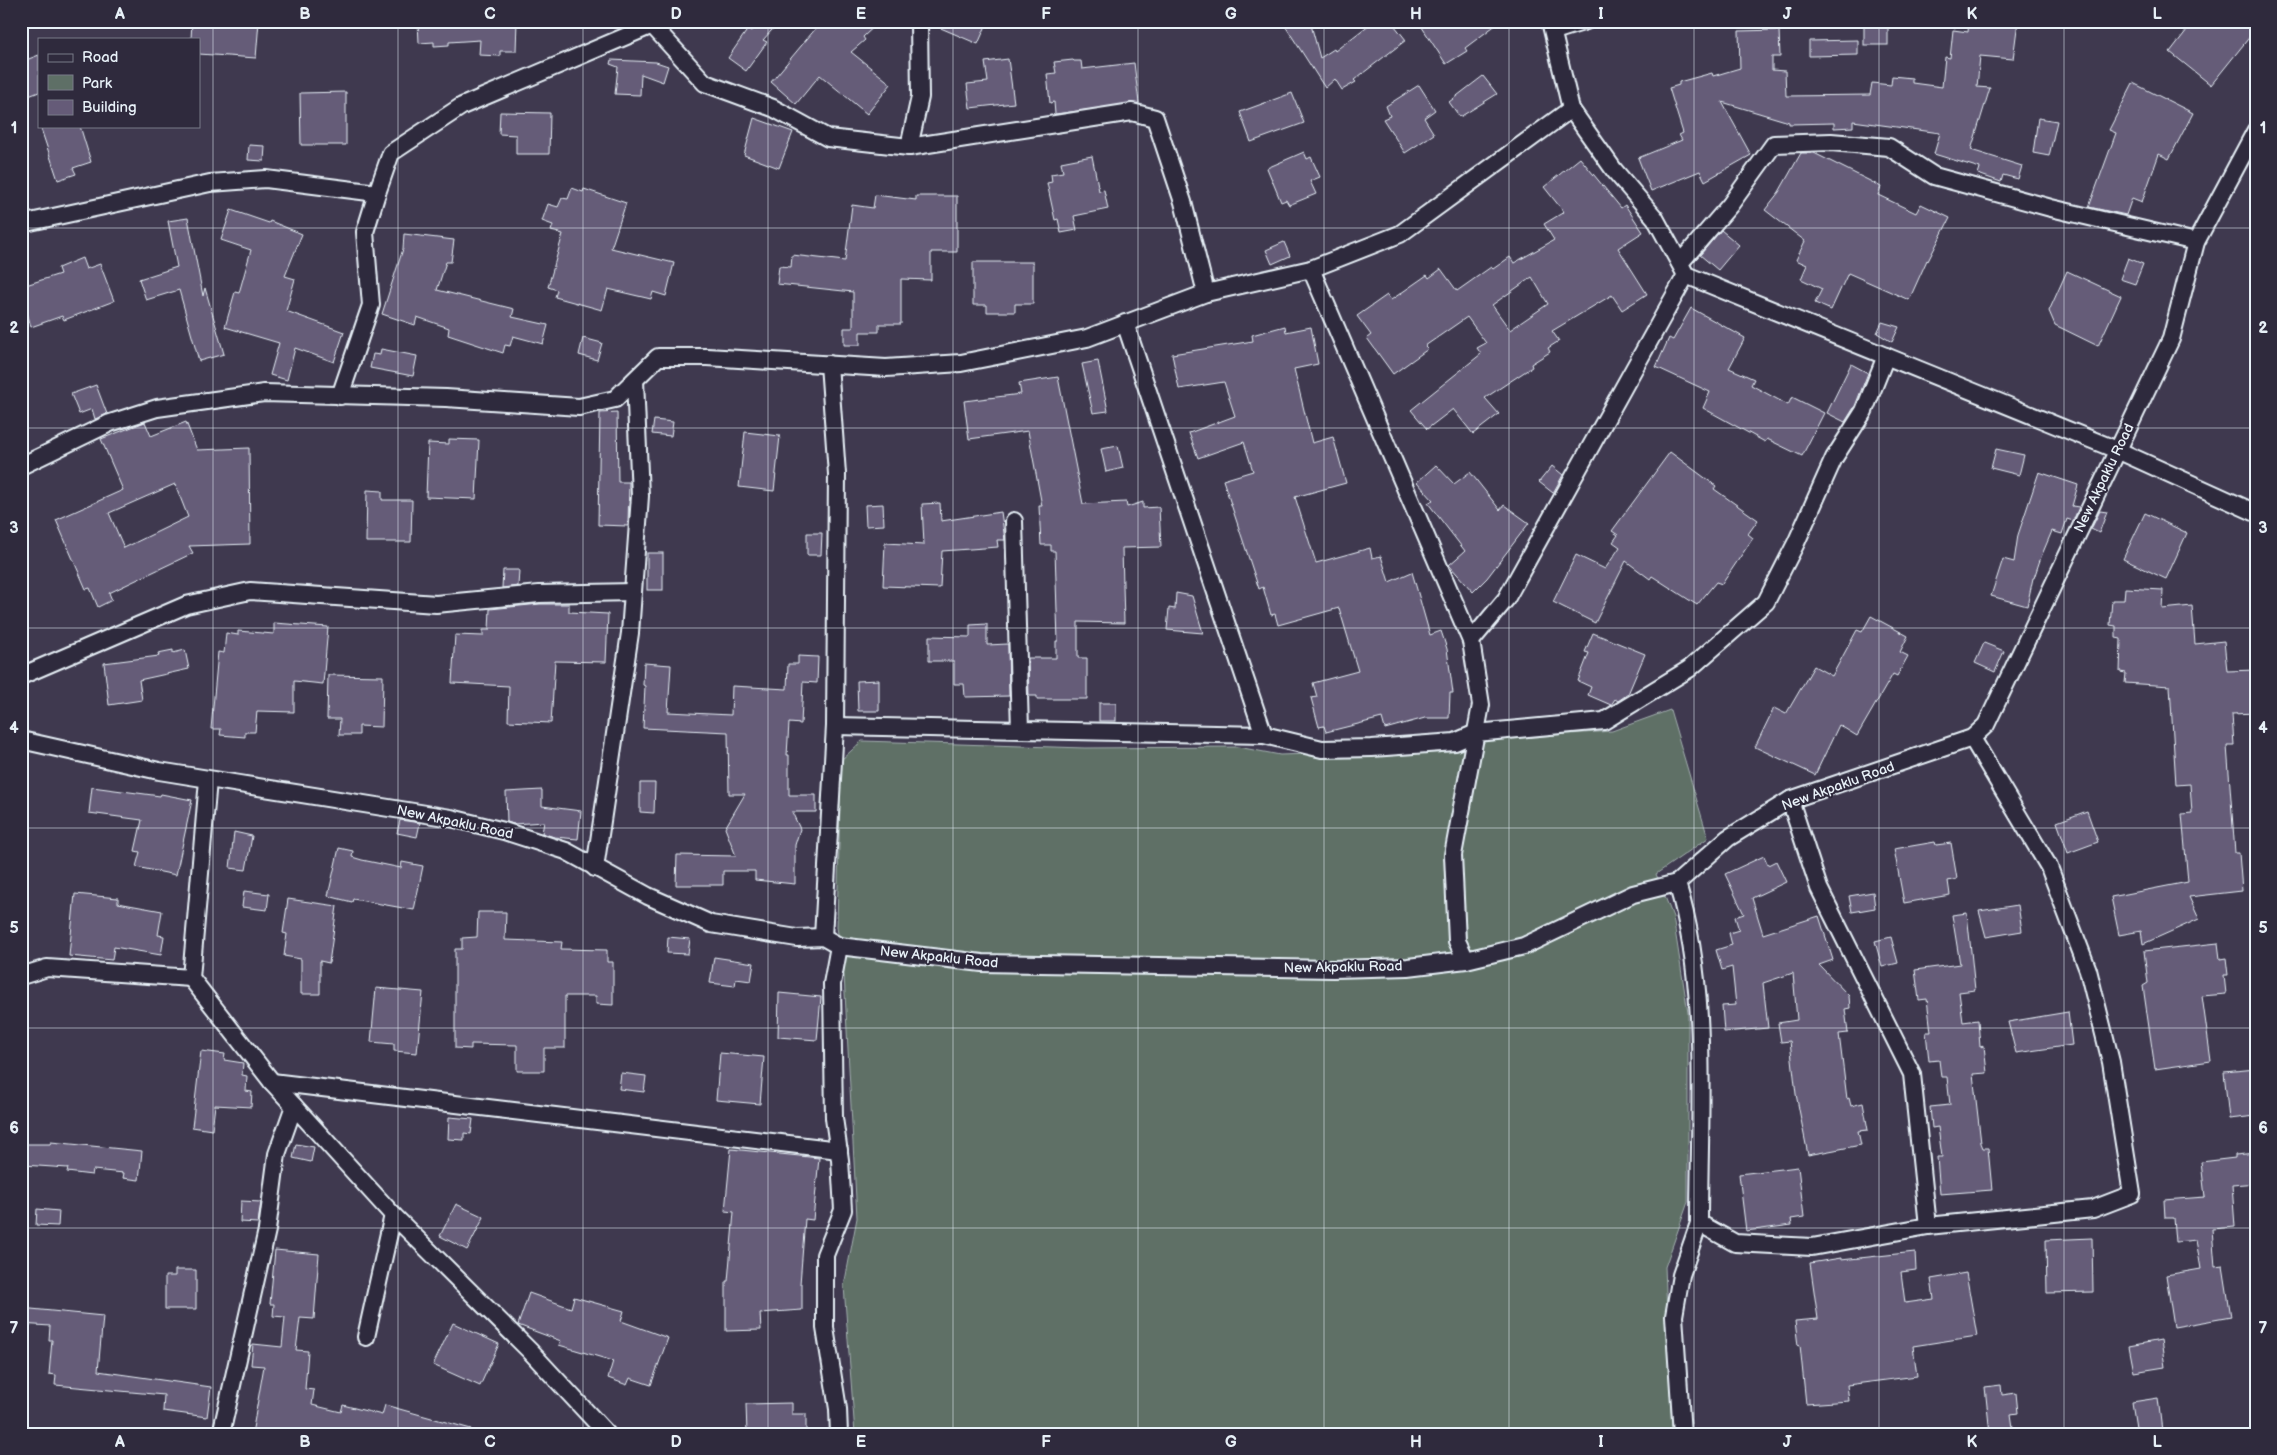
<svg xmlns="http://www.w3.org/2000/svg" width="2277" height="1455" viewBox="0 0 2277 1455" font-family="'Balsamiq Sans',sans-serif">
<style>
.green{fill:#5e6f66;stroke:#a3b0af}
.building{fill:#655b78;stroke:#e8f1f8;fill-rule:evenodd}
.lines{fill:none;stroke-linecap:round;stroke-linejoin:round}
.minor-casing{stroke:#e8f1f8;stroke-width:20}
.minor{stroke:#2f2a3d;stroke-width:16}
.grid{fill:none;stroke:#e8f1f8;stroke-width:1;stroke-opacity:0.55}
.labels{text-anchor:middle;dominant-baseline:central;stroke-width:4;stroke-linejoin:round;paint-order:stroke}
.street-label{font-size:14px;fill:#e8f1f8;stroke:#2f2a3d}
.neatline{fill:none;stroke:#e8f1f8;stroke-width:2}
.grid-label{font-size:16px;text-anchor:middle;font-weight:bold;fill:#e8f1f8}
</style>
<rect width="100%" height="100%" fill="#3f394f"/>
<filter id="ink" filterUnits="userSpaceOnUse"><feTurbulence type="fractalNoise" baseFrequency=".02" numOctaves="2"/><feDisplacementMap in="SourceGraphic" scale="10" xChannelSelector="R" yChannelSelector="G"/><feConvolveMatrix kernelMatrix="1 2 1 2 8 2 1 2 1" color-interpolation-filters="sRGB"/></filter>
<g filter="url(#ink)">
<path class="green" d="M1670,710L1708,838L1656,874L1673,917L1688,1013V1202L1665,1267L1672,1434H855L844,1286L857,1218L844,974L837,927L841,760L862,741L1085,748L1238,747L1280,755L1439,750L1484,740L1612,731Z"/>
<g class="building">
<path d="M192,21H259L256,58L199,54V39H191Z"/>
<path d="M418,21H517L516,51H500V56L479,55L480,40L449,42V45L434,46V42L419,43Z"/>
<path d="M760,21H780L763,40L767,42L746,71L728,58L748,29L751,31Z"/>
<path d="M822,21H880L863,37L865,40L851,52L891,84L867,114L820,75L796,104L771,82Z"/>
<path d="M929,21H988L978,44L929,23Z"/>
<path d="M1282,21H1310L1320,58L1334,49L1335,51L1374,21H1391L1406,40L1354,80L1356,82L1342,90L1335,79L1325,88Z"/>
<path d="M1418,21H1501L1465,48L1467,51L1446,64Z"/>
<rect x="1864" y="21" width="24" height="24"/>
<path d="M1969,21H2018L2013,59L1980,56L1977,87L1990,88L1971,150L2022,166L2018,179L2003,175L2001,182L1978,174L1980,168L1934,154L1940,133L1853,121V127L1834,128V123L1789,124V122L1722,102L1751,155L1705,181L1700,171L1651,191L1638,158L1682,140L1679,135L1683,133L1669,88L1679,85V82L1712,73L1713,76L1740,68L1739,31L1779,30L1780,57H1772V70L1785,71L1786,96L1870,95L1872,83L1891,85L1892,76L1912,78V83L1942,87L1945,57L1950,58L1953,30L1968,32Z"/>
<path d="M2194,21H2246L2256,29L2211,85L2170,52Z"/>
<path d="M1858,40V55L1809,56V41Z"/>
<path d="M39,55V92L21,99V62Z"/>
<path d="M1008,59L1014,103L970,108L967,84L988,82L985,62Z"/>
<path d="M611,60L656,62L668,66L663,82L641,74L640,95L615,94L618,67L610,64Z"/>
<path d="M1073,60L1074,61H1081L1082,69L1134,63L1139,103L1055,114L1054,102L1050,103L1047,74L1056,73L1054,62Z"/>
<path d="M1483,76L1497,94L1460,117L1449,102Z"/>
<path d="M2133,83L2193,113L2169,159L2159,154L2142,202L2132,198L2126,215L2089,207L2116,133L2109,130Z"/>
<path d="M1419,85L1435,110L1424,118L1434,134L1405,153L1383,119L1390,116L1386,106Z"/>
<path d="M346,92V145H301L300,93Z"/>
<path d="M1292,93L1304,123L1251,142L1240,112Z"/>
<path d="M500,112L550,113L549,154H516V135L499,134Z"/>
<path d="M754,118L793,132L779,168L744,155Z"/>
<path d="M2038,118L2057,121L2049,156L2033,153Z"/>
<path d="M40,126H80L91,162L73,168L76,174L58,180Z"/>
<path d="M249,145L265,146L264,161L248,160Z"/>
<path d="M1304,152L1307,159L1311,157L1320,177L1310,181L1316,194L1289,205L1286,200L1281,202L1267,168Z"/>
<path d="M1801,153H1814L1870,181L1881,187L1878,195L1916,213L1921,204L1950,218L1928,261L1927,260L1909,300L1848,273L1831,310L1815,303L1822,289L1801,279L1807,265L1796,260L1805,241L1765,210L1779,192Z"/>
<path d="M1092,156L1099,191L1104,190L1108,209L1074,216L1077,230L1061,233L1058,219L1055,220L1047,183L1052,182L1051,174L1063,172L1061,162Z"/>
<path d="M1580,158L1621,208L1625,205L1643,232L1618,248L1647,294L1622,310L1612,295L1552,331L1559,341L1548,348L1550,352L1531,364L1532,367L1485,398L1499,414L1473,434L1453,409L1427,429L1411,410L1481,354L1477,348L1486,343L1467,317L1425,346L1428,349L1393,374L1367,338L1371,335L1357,316L1387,295L1391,300L1427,275L1429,278L1441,269L1457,291L1491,267L1493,269L1510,257L1514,263L1554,240L1544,224L1564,212L1544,187ZM1532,277L1548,304L1510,330L1492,305Z"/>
<path d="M572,188L583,192L584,189L626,203L611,248L674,263L666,296L653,292L651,299L608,289L602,310L555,297L557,290L548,287L563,234L551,231L553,225L542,221L548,204L558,207L562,198L568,199Z"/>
<path d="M875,195L916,200V196H957V252H931V280L901,279V324H879V332H860V345H844V328H853V292L777,284L779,266L791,267L792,255L845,261L852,205L873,208Z"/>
<path d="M231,210L269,223L270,221L302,234L285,276L295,279L286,311L344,332L334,362L295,348L287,380L270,375L279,343L225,327L235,292L239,293L251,250L221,240Z"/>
<path d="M188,218L203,296L205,288L224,354L199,361L179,290L146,300L139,279L177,267L168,221Z"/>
<path d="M1721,230L1739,245L1718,270L1700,255Z"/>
<path d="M404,234L454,240L451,262H446L437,290L514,309L512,317L548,325L543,344L513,336L510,346L505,345L503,353L448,335L449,328L417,317L415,325L382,314L403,249Z"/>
<path d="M1284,242L1290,256L1272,264L1266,250Z"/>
<path d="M82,258L86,269L100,264L114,301L64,320L62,316L31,327L21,290L27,288L26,285L60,274L58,268Z"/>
<path d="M2128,258L2143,264L2135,284L2120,279Z"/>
<path d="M973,262H1033V304H1015V312H987V305H973Z"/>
<path d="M2067,271L2121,296L2098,346L2055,325L2049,311Z"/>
<path d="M1691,308L1745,338L1729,368L1754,379L1751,385L1788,405L1792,397L1824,413L1802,456L1767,439L1765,442L1703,408L1710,392L1656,367L1669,338L1673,340Z"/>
<path d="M1882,322L1899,327L1892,342L1877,333Z"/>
<path d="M1285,326L1286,332L1311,327L1318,364L1294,369L1312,443L1333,437L1346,483L1295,497L1316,563L1370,548L1372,558L1381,556L1389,582L1412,572L1430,635L1441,631L1447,649L1453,693H1450L1449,718H1425L1385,729L1382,718L1326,732L1324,726L1319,727L1311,698L1317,697L1313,683L1358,671L1339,608L1278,625L1275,614L1271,615L1263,587L1259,589L1223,480L1253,471L1244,442L1198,458L1189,433L1235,416L1224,382L1179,389L1172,354L1253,341L1252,335Z"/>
<path d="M583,338L602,343L597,360L579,355Z"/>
<path d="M381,349L417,356L413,376L370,368L373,354L380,355Z"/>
<path d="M1098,361L1108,411L1093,413L1082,364Z"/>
<path d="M1851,364L1868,373L1855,406L1845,422L1827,413Z"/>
<path d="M1058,377L1083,504L1126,502L1127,507L1143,502V508L1159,507L1161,547L1122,548L1124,623L1078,622V658H1087V699H1037V696H1029L1028,658H1056V641H1058L1055,551H1051V545H1041L1039,506H1042L1028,431L969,439L964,401L1021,394L1019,383Z"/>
<path d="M96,385L107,414L95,419L92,409L79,414L71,394Z"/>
<path d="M617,412L618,482H629L628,526L598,525L600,413Z"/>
<path d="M654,420L673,422L671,436L652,434Z"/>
<path d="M145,422L151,436L186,422L197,450L249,448L250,544L189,546L193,553L109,593L112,600L98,607L90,588L86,589L56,520L123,490L101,439ZM175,484L188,517L124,548L109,513Z"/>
<path d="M745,432L780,436L774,491L739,487Z"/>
<path d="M449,439L479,440L476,499L426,497L428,443L449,444Z"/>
<path d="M1118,446L1123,468L1106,472L1101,449Z"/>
<path d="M1996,449L2024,455L2019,475L1991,468Z"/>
<path d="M1670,452L1716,486L1714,489L1758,520L1748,534L1753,538L1722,584L1716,582L1697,605L1652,576L1650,579L1626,561L1595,623L1553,602L1576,555L1605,569L1620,547L1613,542L1618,535L1612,531Z"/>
<path d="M1436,465L1454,484L1470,472L1500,510L1504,505L1529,523L1487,578L1473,592L1449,565L1465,551L1428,503L1433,500L1417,482Z"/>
<path d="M1552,466L1563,475L1553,493L1539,482Z"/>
<path d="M2039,472L2078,485L2072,506L2079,507L2073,521L2067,519L2062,534L2052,531L2041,557L2034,578H2033L2027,606L1991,596L2003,559L2014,562L2018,535Z"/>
<path d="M367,490L382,491V500H412L411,542H366Z"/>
<path d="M940,503L941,521L1001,512L1005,540H997L998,547L942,551L940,588L883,586L885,543L924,545L922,504Z"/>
<path d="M883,504L884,525L866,526L865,505Z"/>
<path d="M2100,511L2107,512L2099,533L2091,529Z"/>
<path d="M2145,513L2187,533L2166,579L2123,559Z"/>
<path d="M807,533H822L821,555H807Z"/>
<rect x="647" y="553" width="16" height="37"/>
<path d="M503,570H519L518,586L502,588Z"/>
<path d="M2125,588L2163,590L2162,609L2192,606L2195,644L2224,641L2227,671L2256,670V713L2232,714L2234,746H2227L2235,853H2239L2242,891L2189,897L2199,919L2143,944L2141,931L2119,935L2111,897L2188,882L2182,814L2192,813L2190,784L2176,785L2170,686L2125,683L2126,673L2120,672L2121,639L2116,638V626L2110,625L2112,600H2124Z"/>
<path d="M1176,593L1192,596L1203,633L1167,630L1169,608L1175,609Z"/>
<path d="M540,604H569V612L608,614L606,662L555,661L551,723L508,721L509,686L452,683L455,635L483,636V630H489L490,609Z"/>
<path d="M1871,616L1908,636L1900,652L1908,656L1897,676L1893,674L1857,736L1839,725L1815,775L1755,747L1774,708L1786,714L1814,666L1832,676L1857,630L1862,632Z"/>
<path d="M274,623L328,627L323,684L294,681V712L257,711L255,732H245V737L220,735L221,729H211L218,652L224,653L226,633L238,635V631L274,634Z"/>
<path d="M987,624V645L1008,644L1009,696L965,697L964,684H954V661H929V636L970,637V625Z"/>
<path d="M1593,633L1645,654L1628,694L1618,701L1615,699L1611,705L1588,695L1591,687L1578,681L1589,653L1585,652Z"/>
<path d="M1984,643L2004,651L1995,672L1975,663Z"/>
<path d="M173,650V653L185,650L189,669L139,680L142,700L109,705L104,663L159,656L158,653Z"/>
<path d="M798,656L818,657L817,683L803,682L801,724L789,723L787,755H789V795H816V812H792L800,829L795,845V884L755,880V871H723V885H676L677,855L736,856L725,828L745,794H729L728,732L643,728L645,686L643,685L644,663L671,665L668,712L731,715L732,686L787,689L788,664H798Z"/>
<path d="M328,675L383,676L382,727L359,726V735H339L340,719H327Z"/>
<path d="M879,680V711H858L857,681Z"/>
<rect x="1099" y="703" width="17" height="18"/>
<path d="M640,783H655L654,813L640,812Z"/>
<path d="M92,787L160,796L161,794L192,800L176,875L136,867L140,852L135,851L142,820L89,813Z"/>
<path d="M542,790V806L581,811L578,839L554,837L542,833L544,822L513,824L507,822L506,792Z"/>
<path d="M2087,811L2098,842L2068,853L2057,822Z"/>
<path d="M400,820L420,823L417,837L397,833Z"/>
<path d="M234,832L252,836L246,870L230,868Z"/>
<path d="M1935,842L1936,845L1951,843L1957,879L1948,881L1950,895L1904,903L1894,849Z"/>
<path d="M339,848L353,851L352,857L362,860L401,868L402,862L423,866L414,910L353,899L352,902L328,896Z"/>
<path d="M1764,856L1768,865L1776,861L1786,882L1752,898L1763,934L1819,916L1833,960L1819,965L1849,996L1850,1008L1845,1009L1848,1033L1839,1034L1847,1099L1849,1098L1851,1106L1863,1103L1868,1130L1858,1131L1861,1145L1808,1155L1796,1094L1790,1041L1781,1042L1778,1023L1797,1020L1793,973L1763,983L1768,1028L1724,1032L1722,1006L1736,1005L1732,967L1722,970L1716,950L1732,945L1729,933L1739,930L1735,917L1744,914L1725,874Z"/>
<path d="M244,891L269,894L267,910L242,907Z"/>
<path d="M1873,892L1875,908L1852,912L1849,896Z"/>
<path d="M75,894L118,898V903L162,911L158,935L164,936L161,955L114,947L112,960L69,956Z"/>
<path d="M288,899L337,906L329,963L320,961V994H301V959L284,956L287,934L283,933Z"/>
<path d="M2018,905L2022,931L1986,937L1979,911Z"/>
<path d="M478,912H506L505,940L562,942L561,949L607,950V962H613V1005L596,1004V996H565V1048H544V1071H517V1045L471,1044V1049L455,1048V949H462V938L477,937Z"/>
<path d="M1967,913L1975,990L1959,992L1963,1022L1978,1020L1980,1047L1984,1046L1987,1073L1973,1074L1981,1143L1983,1148H1988L1992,1190L1940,1194L1937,1157H1942L1938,1127L1932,1128L1930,1107L1950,1105L1947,1077H1941L1939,1060L1929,1061L1926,1032H1931L1927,999L1919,1000L1915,970L1960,964L1952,915Z"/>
<path d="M668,937L690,939L688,954L667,953Z"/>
<path d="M1891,937L1898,963L1882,967L1875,941Z"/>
<path d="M2218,943L2220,959L2226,958L2228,975H2224L2226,994L2202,996L2211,1061L2155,1069L2143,986L2148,983L2144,951Z"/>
<path d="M714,957L754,963L751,981L736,979L735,986L710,983Z"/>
<path d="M376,988L423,992L417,1053L394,1051V1044L371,1042Z"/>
<path d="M779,993L821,997L817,1040L778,1037Z"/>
<path d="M2068,1012L2072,1045L2016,1053L2008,1022Z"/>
<path d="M201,1051L225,1054L224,1060L243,1063L242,1075L247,1076L246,1091L252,1092L251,1107L215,1105L212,1130L192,1127Z"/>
<path d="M720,1053L764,1057L760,1104L716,1100Z"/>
<path d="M2256,1069V1116L2229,1119L2224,1072Z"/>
<path d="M621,1073L646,1076L644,1092L619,1089Z"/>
<path d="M449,1117L473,1119L471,1134L464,1133V1140L448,1139Z"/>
<path d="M51,1142L142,1151L139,1180L123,1178L124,1173L93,1170L92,1175L67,1172L68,1168L23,1165L22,1144H50Z"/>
<path d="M296,1144L314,1147L311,1162L293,1158Z"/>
<path d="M731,1149L819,1158L813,1220L805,1219L800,1284H802V1310L760,1313L761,1330L726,1331V1281H728L734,1212L725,1211Z"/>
<path d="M2256,1153V1183L2232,1185L2235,1227L2212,1229L2215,1267L2223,1266L2231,1317L2174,1327L2166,1275L2201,1269L2196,1240L2176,1242L2174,1218H2165L2164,1200L2205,1197L2201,1162L2235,1158V1155Z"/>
<path d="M1798,1167L1804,1217L1791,1219L1792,1225L1746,1231L1739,1174Z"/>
<path d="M241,1201L261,1202L258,1223L240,1222Z"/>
<path d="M456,1204L484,1217L467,1250L440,1236Z"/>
<path d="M37,1209L59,1211L58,1226L36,1225Z"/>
<path d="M2092,1238L2093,1292L2047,1293L2046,1240Z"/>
<path d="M275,1250L319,1254L314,1319L300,1318L296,1350L308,1351L305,1389L314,1390L312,1405L341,1412L343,1405L382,1415L385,1405L471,1429L470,1434H252L264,1366L251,1365L253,1344L282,1347L285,1317L273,1316L274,1304H270Z"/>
<path d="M1915,1252L1916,1270L1901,1272L1905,1303L1934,1299L1931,1279L1966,1273L1977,1336L1913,1346L1917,1376L1847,1385L1849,1401L1806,1404L1800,1345L1798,1346L1795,1321L1818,1319L1810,1263L1841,1258V1260Z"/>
<path d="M175,1270H196V1309H165V1276H175Z"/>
<path d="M529,1293L571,1308L574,1297L624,1311L621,1321L668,1338L651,1385L630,1378L627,1385L608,1378L613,1361L559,1345L561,1341L518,1325Z"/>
<path d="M21,1308L103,1316L98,1371L211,1387L207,1417L163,1411L164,1395L55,1385L56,1375L49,1374L52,1340H49L50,1326L21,1324Z"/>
<path d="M453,1323L499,1344L480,1386L433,1365Z"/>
<path d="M2161,1340L2165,1367L2134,1372L2129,1346Z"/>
<path d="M2001,1385L2002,1395L2016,1393L2018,1413L2011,1414L2014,1434H1990L1985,1387Z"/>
<path d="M2158,1398L2162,1431L2137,1434L2132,1402Z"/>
<path d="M792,1403V1414H806V1434H747L746,1404Z"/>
</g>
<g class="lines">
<g class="minor-casing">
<g id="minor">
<path d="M1550,21L1571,109L1614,170L1655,218L1686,275L2117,450L2256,513"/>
<path d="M652,25L705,83L773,108L828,138L909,147L1132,112L1155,118L1183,202L1206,293"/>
<path d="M1554,31L1586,21"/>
<path d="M909,147L920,97L919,21"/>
<path d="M21,224L210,183L266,179L377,193L391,153L462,106L662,21"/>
<path d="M1680,263L1730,205L1774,144L1831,142L1889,147L1934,176L2051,208L2196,242"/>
<path d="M1311,269L1471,641"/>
<path d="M1125,323L1264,735"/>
<path d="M340,396L371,305L365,232L377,193"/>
<path d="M21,466L110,423L157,408L264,393L446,398L579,407L615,399L658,357H707L886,368L961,363L1087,338L1206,293L1311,269L1400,234L1571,109"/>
<path d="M1014,521L1020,730"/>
<path d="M21,676L186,605L250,591L436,604L539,594L633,592"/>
<path d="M835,726L1264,735L1322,749L1372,748L1455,742L1476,733L1604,721L1689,669L1766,602L1796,543L1834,458L1864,411L1886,356"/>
<path d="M21,740L159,771L451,818L504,831L566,851L648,896L711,924L797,938L823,937L839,946L982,963L1333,969L1408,967L1466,960L1524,946L1633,894L1677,883L1728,838L1790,800L1972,738L1986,725L2171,339L2196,242L2256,130"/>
<path d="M208,780L191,978L272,1082L294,1106L393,1215L530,1351L607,1434"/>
<path d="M1790,800L1819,888L1912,1074L1928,1226"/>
<path d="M595,868L630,633L640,496L635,380"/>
<path d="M1677,883C1710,992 1699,1110 1699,1223L1735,1243L1812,1247L1928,1226L2093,1209L2132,1194L2111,1062L2088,970L2049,867L1972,738"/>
<path d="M823,937L835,726L837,474L829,364"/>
<path d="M839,946L832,984L834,1118L840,1160L843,1210L825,1255V1328L838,1409L839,1434"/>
<path d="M1466,960L1457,941L1453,855L1481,705L1471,641L1506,599L1686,275"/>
<path d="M21,976L47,968L191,978"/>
<path d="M272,1082L839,1150"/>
<path d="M366,1337L393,1215"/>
<path d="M221,1434L267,1230L277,1154L294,1106"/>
<path d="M1682,1434L1674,1316L1681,1275L1699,1223"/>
</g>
</g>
<use href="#minor" class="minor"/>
</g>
</g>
<path class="grid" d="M213,21V1434M398,21V1434M583,21V1434M768,21V1434M953,21V1434M1138,21V1434M1324,21V1434M1509,21V1434M1694,21V1434M1879,21V1434M2064,21V1434M21,228H2256M21,428H2256M21,628H2256M21,828H2256M21,1028H2256M21,1228H2256"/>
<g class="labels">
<g class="street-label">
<text transform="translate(2104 478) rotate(-64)">New Akpaklu Road</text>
<text transform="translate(1838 786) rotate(-20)">New Akpaklu Road</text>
<text transform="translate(455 822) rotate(12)">New Akpaklu Road</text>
<text transform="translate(939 957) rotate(6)">New Akpaklu Road</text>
<text transform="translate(1343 967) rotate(-1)">New Akpaklu Road</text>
</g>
</g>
<rect width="2277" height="1455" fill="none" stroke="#2f2a3d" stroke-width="55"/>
<rect x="38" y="38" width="162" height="90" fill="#2f2a3d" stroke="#797a88"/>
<rect x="48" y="54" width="25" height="8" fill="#2f2a3d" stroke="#797a88"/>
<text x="82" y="62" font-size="15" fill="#e8f1f8">Road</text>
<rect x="48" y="75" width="25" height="15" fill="#5e6f66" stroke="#797a88"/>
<text x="82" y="88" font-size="15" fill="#e8f1f8">Park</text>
<rect x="48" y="100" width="25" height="15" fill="#655b78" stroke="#797a88"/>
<text x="82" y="112" font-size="15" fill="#e8f1f8">Building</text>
<rect x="28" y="28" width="2222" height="1400" class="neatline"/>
<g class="grid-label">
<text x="120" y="19">A</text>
<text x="305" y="19">B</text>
<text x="490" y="19">C</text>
<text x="676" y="19">D</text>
<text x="861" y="19">E</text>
<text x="1046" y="19">F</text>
<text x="1231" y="19">G</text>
<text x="1416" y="19">H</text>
<text x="1601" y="19">I</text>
<text x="1787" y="19">J</text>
<text x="1972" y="19">K</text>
<text x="2157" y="19">L</text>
<text x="14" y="133">1</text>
<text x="2263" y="133">1</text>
<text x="14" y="333">2</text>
<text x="2263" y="333">2</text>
<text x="14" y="533">3</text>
<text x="2263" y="533">3</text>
<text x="14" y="733">4</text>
<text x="2263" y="733">4</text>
<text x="14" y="933">5</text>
<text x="2263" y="933">5</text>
<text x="14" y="1133">6</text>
<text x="2263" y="1133">6</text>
<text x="14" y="1333">7</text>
<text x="2263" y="1333">7</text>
<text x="120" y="1447">A</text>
<text x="305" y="1447">B</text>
<text x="490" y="1447">C</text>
<text x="676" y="1447">D</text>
<text x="861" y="1447">E</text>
<text x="1046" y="1447">F</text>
<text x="1231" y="1447">G</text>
<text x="1416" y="1447">H</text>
<text x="1601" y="1447">I</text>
<text x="1787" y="1447">J</text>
<text x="1972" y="1447">K</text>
<text x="2157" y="1447">L</text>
</g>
</svg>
